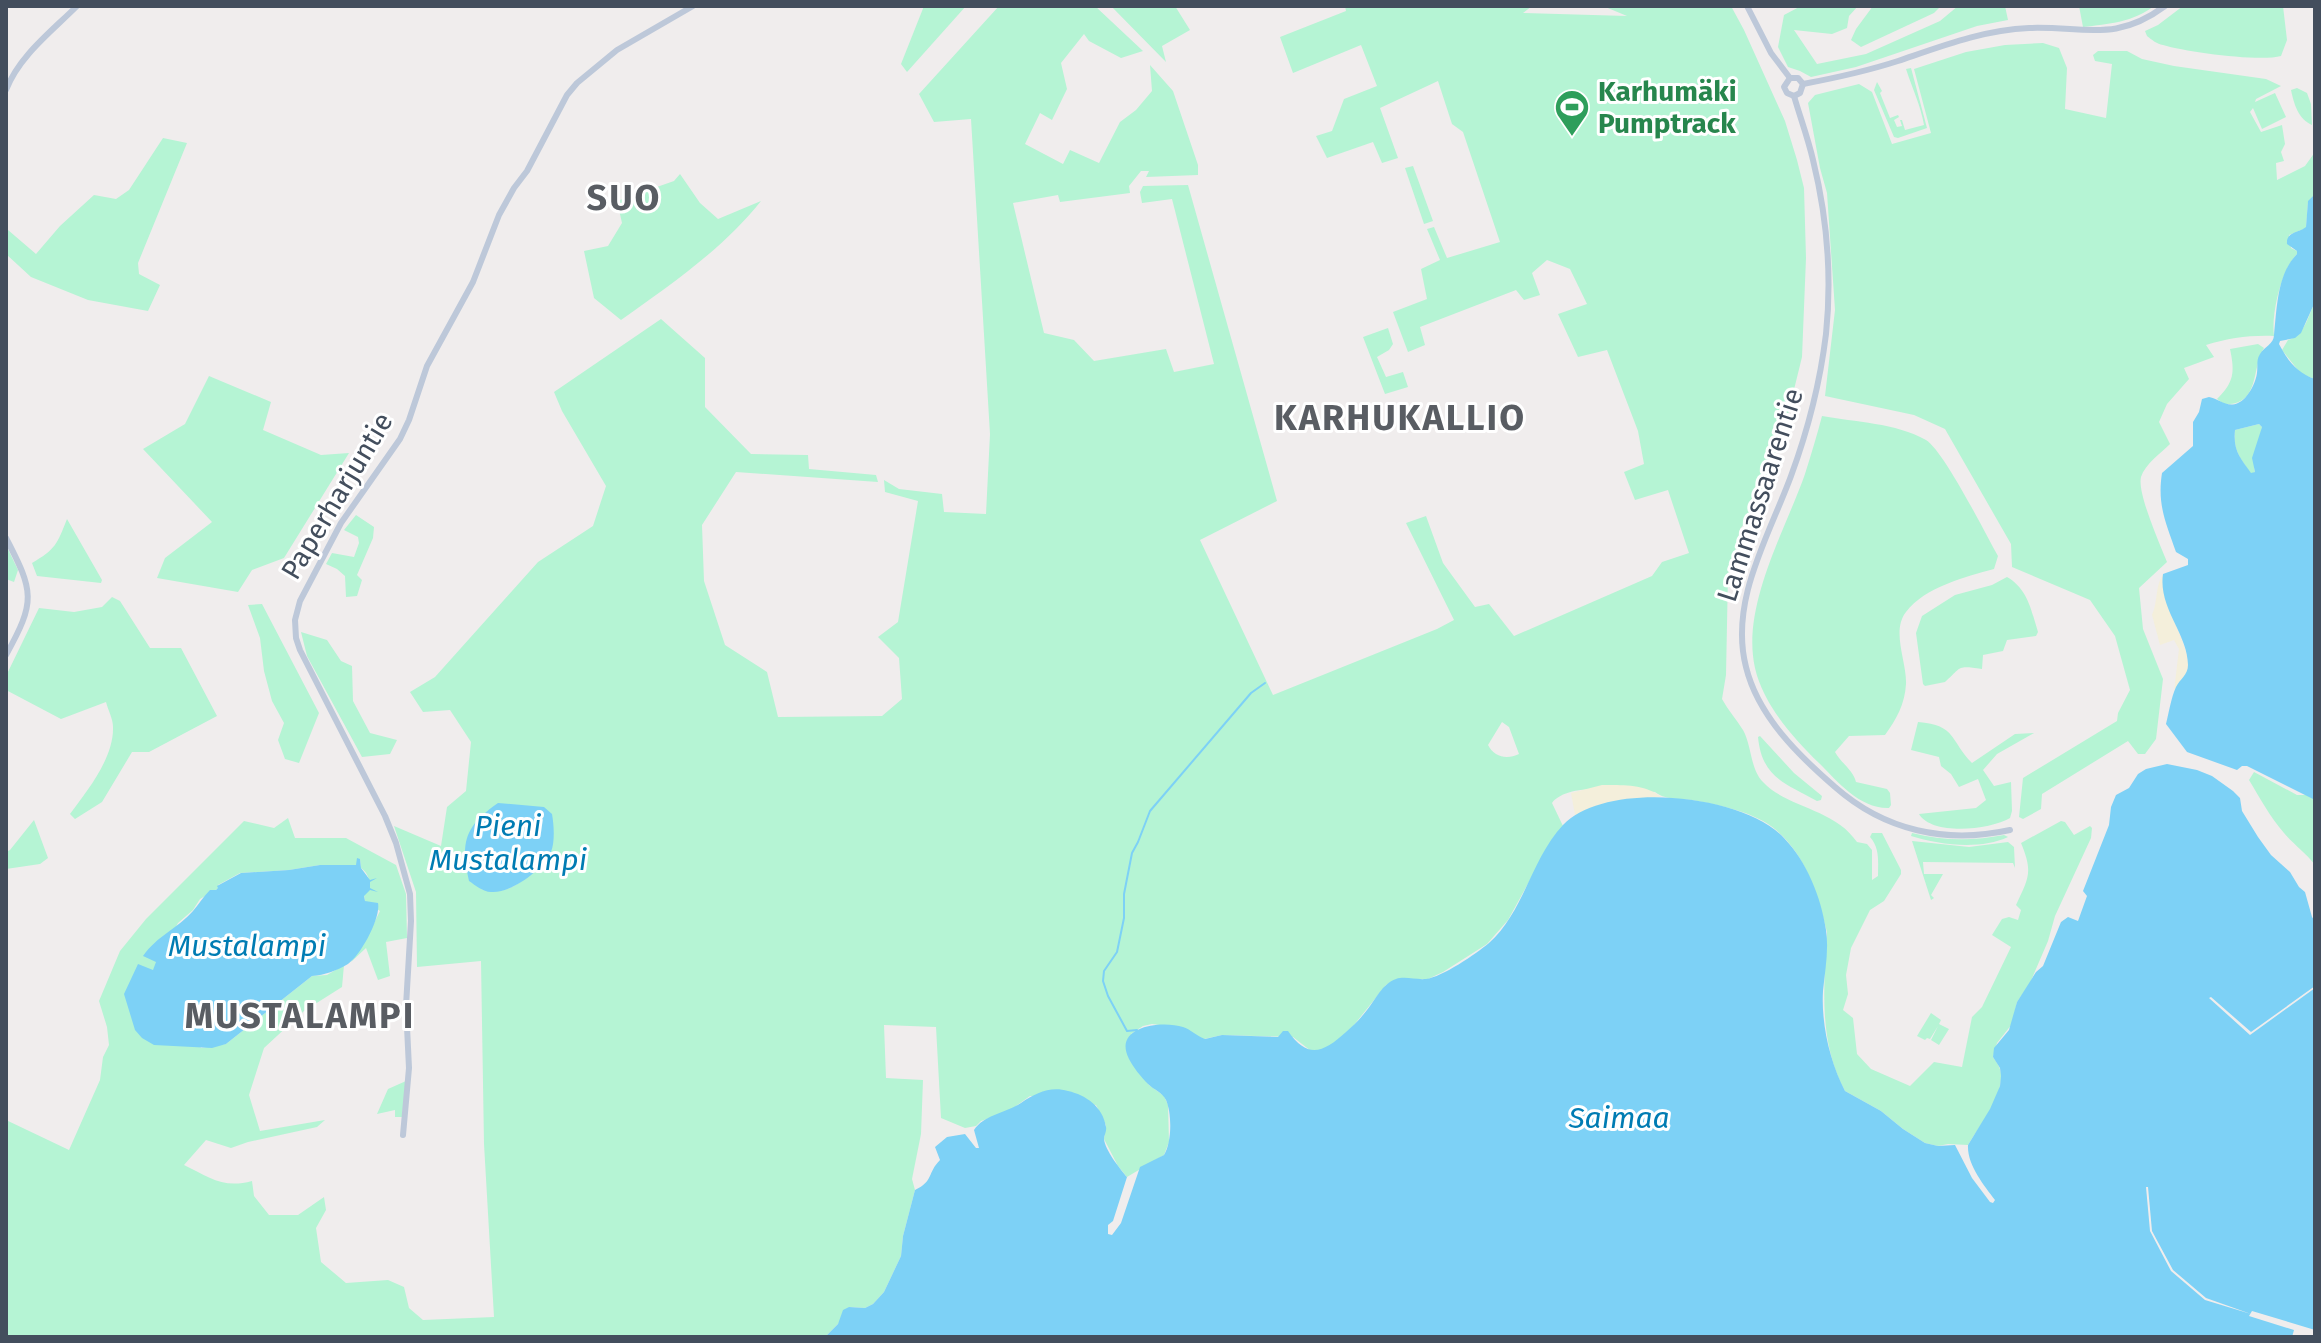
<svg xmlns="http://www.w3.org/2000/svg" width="2321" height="1343" viewBox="0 0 2321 1343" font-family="'Fira Sans',sans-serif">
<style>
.green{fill:#b5f4d4;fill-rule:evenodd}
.sand{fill:#f4efdb}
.water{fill:#7dd1f6;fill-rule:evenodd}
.pier{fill:#f0eded}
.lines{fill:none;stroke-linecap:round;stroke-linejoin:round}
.stream{stroke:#7dd1f6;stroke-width:2}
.secondary{stroke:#bdc8d9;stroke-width:6}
.labels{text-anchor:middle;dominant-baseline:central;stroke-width:6;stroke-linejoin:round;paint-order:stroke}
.leisure-label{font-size:28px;font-weight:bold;fill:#27864d;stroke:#fff;text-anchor:start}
.street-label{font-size:28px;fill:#434e5d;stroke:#fff}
.water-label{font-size:30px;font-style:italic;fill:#007cb3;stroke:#fff}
.district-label{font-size:36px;font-weight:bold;letter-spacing:2px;fill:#595d63;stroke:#fff}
</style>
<rect width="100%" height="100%" fill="#f0eded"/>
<g class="green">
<path d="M924,6H966L907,72L901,64Z"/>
<path d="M999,6H1095L1143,51L1121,58L1089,41L1084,34L1061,63L1067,89L1052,120L1040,113L1025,144L1063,164L1070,150L1099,163L1120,122L1136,110L1152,91L1150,65L1173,91L1198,165V175L1146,177L1149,171H1141L1129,186L1130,193L1060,202L1058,195L1013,203L1044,333L1074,340L1094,361L1166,349L1174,372L1214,364L1172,199L1142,203L1140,192L1143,186L1188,185L1277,501L1200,540L1273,695L1437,629L1454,620L1406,523L1426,516L1443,563L1475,607L1489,604L1514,636L1652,576L1662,562L1689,553L1668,490L1635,500L1624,472L1644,464L1638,431L1607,350L1578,357L1558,314L1587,304L1570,269L1547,260L1532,273L1540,295L1524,300L1516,290L1420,327L1425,345L1408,352L1393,312L1427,299L1421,269L1440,260L1427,229L1434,227L1447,258L1500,242L1463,132L1452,124L1438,81L1380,108L1398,158L1382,163L1373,142L1327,158L1316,136L1332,131L1344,99L1377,86L1361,45L1293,73L1280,37L1346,11L1345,6H1532L1523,13L1627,16L1603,6H1731L1744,30L1785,121L1797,160L1804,188L1806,258L1802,357L1788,414L1759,504L1740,529L1734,558L1728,574L1726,675L1722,699C1728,710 1736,719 1743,730C1752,746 1750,769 1763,782C1787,808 1834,808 1857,842L1867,844L1872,850V880L1878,876C1878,862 1880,848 1870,837L1872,833H1882L1901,870V874L1884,901L1870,910L1851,948L1846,975L1848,994L1843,1010L1853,1018L1857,1054L1871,1069L1910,1086L1934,1062L1962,1067L1972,1017L1982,1007L2011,947L1992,935L2002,919L2009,917L2018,920L2021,910L2016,905C2029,877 2033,872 2021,843L2061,821L2065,822L2074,835L2090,826L2092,828L2091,838L2055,916L2048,941L2030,983L2017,1002L2012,1024L1997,1043L1993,1057C1997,1063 2001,1068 2001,1075C2002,1099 1980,1125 1968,1145L1948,1144L1938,1146L1925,1143L1903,1129L1881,1111L1845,1091C1818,1041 1824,986 1827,932C1817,891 1802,843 1763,821C1743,810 1719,805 1697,801C1684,798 1666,801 1655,792C1629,791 1569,781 1552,803L1563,826L1553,838L1508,920L1487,944L1443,972L1428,979H1397L1386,985L1354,1025L1335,1043L1325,1050L1311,1051L1293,1037L1222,1035L1204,1039L1167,1026L1152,1024L1143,1026L1131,1034L1143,1077L1149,1085L1164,1096L1168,1105L1169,1142L1164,1155L1127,1177L1118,1166L1104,1139L1106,1125L1096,1105L1030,1096L1009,1111L981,1121L976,1126L965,1128L941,1118L936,1027L884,1025L886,1078L923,1080L921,1134L912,1179L915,1190L903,1236L901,1256L884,1292L873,1304L865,1308L849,1307L838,1324L825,1337H6V1120L69,1150L100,1080L103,1057L109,1045L107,1027L99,1001L120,951L146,919L244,821L274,828L288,818L295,838H346L396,865L406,894L407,938L386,942L390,976L378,980L366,948L351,962L365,941L380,911L365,901L364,895L370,888C370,880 368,873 361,868L360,859H357V865H320L289,870L240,873L218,885L219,888L200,899L193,910L178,923L153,971L201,1048L226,1044L312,976L327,975L344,965L342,987L304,1011L264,1048L249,1095L260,1131L325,1120L317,1127L248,1142L231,1148L206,1140L184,1165C209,1177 223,1189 252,1181L254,1196L269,1215H298L324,1197L326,1210L316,1228L321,1262L346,1283L388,1280L404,1287L409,1308L423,1320L494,1317L484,1144L481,961L417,967L416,892L394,826L441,846L447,807L466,791L471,742L450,710L423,712L410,692L435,677L538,562L593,526L606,486L562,411L554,392L661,319L705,358V407L751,454L808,455L809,469L876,475L878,482L736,472L702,525L704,581L725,645L767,672L778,717L882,716L902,699L899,658L878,637L898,622L918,501L885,492L884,480L899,489L942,494L944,512L986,514L990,434L971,119L934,122L919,94ZM1502,722L1509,727L1519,754C1507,760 1494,757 1488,745ZM545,860C527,878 508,898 481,889Z"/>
<path d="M1111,6H1175L1190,30L1162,46L1166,62Z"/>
<path d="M1801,6H1858L1849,16L1847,28L1832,34L1794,30L1817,64L1866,54L1940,21L1958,6H2005L2008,20L1977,26L1856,67L1811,77L1800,71L1788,67L1778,47L1784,15Z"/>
<path d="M1873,6H1941L1934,13L1861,47L1851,40L1856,29Z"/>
<path d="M2079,6H2154C2134,22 2108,24 2083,27Z"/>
<path d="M2183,6H2283L2287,40L2281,56C2260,62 2186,52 2163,45C2157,44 2152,40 2147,36L2145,31L2158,25Z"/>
<path d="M2043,43L2059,48L2067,68L2065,109L2106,118L2112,64L2095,61L2093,55L2098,51H2127L2142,59L2174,66L2266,79L2281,86L2256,99L2255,102L2275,93L2286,117L2262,129L2253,108L2250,112L2261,132L2282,125L2285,144L2281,152L2284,161L2276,163L2277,180L2305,166L2315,152V194L2308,202L2306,228L2289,235L2291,248L2297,251V254C2281,270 2271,314 2274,336C2250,335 2229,338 2206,345L2214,357L2184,368L2189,379L2167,404L2159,422L2170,444C2161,453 2145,464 2141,477C2137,493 2160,544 2167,562L2139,588L2143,629L2163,679L2156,739L2145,754H2138L2128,741L2042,794L2041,809L2023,819L2019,817L2023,778L2117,721L2118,713L2130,690L2115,636L2090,600L2012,567L2011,544L1945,429L1914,415L1825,396L1835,310L1827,193L1820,168L1808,103L1815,95L1859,84L1872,92L1892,144L1931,133L1914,69L1966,52L2005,45Z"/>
<path d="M1911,68L1927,128L1898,138L1894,137L1874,90L1877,82L1882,91L1880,93L1890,118L1898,115L1899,117L1894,120L1897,127L1902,126L1900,120H1902L1905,130L1924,125C1921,106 1912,88 1906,69Z"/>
<path d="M2297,88L2307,93L2311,104L2312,125C2298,119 2294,104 2291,90Z"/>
<path d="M163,138L187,143L138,263L139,274L160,285L148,311L88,300L31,277L6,254V232L8,230L36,254L60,226L94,195L116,199L129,190Z"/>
<path d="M1413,166L1433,221L1424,224L1405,168Z"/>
<path d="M680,174L700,203L718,219L761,201C723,249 670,285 621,320L594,298L584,251L608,246L622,223L617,201L674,181Z"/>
<path d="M2315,302V379L2301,374L2282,350L2288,340C2305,335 2308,316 2315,302Z"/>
<path d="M1388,328L1393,344L1389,350L1377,357L1386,377L1403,372L1408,387L1385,394L1363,337Z"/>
<path d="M2258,344L2264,348C2251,367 2261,406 2224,404L2217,399C2234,382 2235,373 2230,349Z"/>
<path d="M209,376L271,402L263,430L321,455L349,453L284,558L252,570L238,592L157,578L165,558L212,522L143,449L185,424Z"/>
<path d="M1822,416C1855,422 1896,423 1926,440C1944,451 1985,533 1998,556L1994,569C1965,577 1925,587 1906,612C1891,631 1907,662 1906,684C1905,704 1896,720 1885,735L1849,736L1835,752C1841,763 1853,770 1856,782L1887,789L1890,793L1891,805L1889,808C1860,809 1838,782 1819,763C1793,738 1763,704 1755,668C1741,606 1785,531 1805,474C1811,455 1817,435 1822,416Z"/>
<path d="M2259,424L2262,427L2254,467L2255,472L2251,474C2240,457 2233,451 2235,430Z"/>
<path d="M356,515L374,527L373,538L357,575L362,580L357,596L346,597L345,576L337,569L326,564L332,553L354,557L359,543L358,537L344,530Z"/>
<path d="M67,519L102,580L101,583L37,576L32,563C56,549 57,544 67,519Z"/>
<path d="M6,545L18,570L14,582L6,579Z"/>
<path d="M2007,577C2028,589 2031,610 2038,632L2036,636L2007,640L2003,651L1983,655L1982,669C1956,665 1962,667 1945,682L1925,686L1923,684L1916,633L1922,616L1955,595L1992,585Z"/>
<path d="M112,597L120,601L150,648H181L217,716L149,752H132L102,802L75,819L70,814C87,791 114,758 113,727C113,719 108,710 106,702L61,719L6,690V676L39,608L74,612L102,607Z"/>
<path d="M262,604L319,713L299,763L285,759L278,740L284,723L272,701L264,671L260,638L248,605Z"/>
<path d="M301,632L327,640L341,661L352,666L353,701L370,733L397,740L390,754L362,757L307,656Z"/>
<path d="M1918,722C1957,725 1950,741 1972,763L2015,734L2034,733L1997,754L1983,770L1994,786L2011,782L2012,811L2010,818C1990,830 1932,836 1919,814L1976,808L1986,800L1978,779L1959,787L1951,774L1941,766L1939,757L1911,750Z"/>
<path d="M1760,736L1794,773L1822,796L1821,800L1817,801C1785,783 1762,778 1758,737Z"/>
<path d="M2254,772L2297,795H2315V865C2306,853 2294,845 2284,833C2270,817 2260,798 2249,780Z"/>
<path d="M34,820L48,858L40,864L6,869V852L10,850Z"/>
<path d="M1912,833C1943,841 1973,841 2004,835L2008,837C1981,850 1939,845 1911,836Z"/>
<path d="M1912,841L1969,847L2008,842L2014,847L2015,868L2013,863L1923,862L1924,874H1943L1931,895L1934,898L1931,900Z"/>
<path d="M1931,1013L1941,1020L1939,1024L1949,1029L1939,1045L1931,1040L1938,1026L1930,1039L1927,1038L1925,1040L1917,1036Z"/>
<path d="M406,1081L402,1117H395V1110L377,1114L388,1089Z"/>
</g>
<g class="sand">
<path d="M2163,574C2159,603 2192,647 2188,669C2186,677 2177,684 2174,691L2179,649L2174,640L2160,645L2152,615C2158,602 2155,586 2163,574Z"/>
<path d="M1602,785C1622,785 1646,784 1661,797L1609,803L1575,815L1571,793Z"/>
</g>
<g class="water">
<path d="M2315,194V302L2301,333L2295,338L2280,341L2279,344C2288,361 2297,373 2315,379V799H2313L2247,766H2242L2237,770L2187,752L2166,724C2169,712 2171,698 2176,687C2180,679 2188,675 2188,665C2188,634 2158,608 2163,574L2188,565V559L2176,552C2166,523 2157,505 2162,473L2193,446V422L2199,412L2202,399L2209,397C2219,399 2227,408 2238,403C2248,399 2256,382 2257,373C2258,366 2256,360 2260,354C2264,347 2274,344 2274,335C2277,308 2277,274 2297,254V251L2287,244C2286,232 2298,233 2306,227L2308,201ZM2259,424L2262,427L2252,458L2255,472L2251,473C2240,457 2233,451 2235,430Z"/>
<path d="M2167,764L2197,770L2212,776L2233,791L2240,798L2242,811L2258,837L2271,855L2290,872L2299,887L2305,892L2312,917L2315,921V1330L2252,1311L2249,1316L2294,1330L2292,1337H825L838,1324L843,1310L849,1307L865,1308L873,1304L884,1292L901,1256L903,1236L915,1190C934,1181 927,1173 940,1160L935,1147L947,1137L965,1134L976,1148H979L974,1130C984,1115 1006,1113 1021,1103C1036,1093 1050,1086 1068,1091C1086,1095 1103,1107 1106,1127C1107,1131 1104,1135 1104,1139C1105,1150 1120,1169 1127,1177L1113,1221L1108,1225V1234L1112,1235L1121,1223L1140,1167L1164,1155C1172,1143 1172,1113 1166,1100C1162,1092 1154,1090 1148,1084C1141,1077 1133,1067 1129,1059C1112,1026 1162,1020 1183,1027C1190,1029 1197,1036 1205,1039L1222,1035L1278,1037L1283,1031H1288C1308,1060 1324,1052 1346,1032C1354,1025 1361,1018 1367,1010C1376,999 1382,984 1396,979C1405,976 1416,980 1426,979C1442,977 1476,954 1489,943C1524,912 1531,859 1563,825C1606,780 1743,794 1784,838C1807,862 1821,897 1826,930C1829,950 1825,971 1823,991C1821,1024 1830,1062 1845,1091L1881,1111L1903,1129L1925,1143L1938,1146L1955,1145L1972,1178L1990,1202L1993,1203L1995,1200C1984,1185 1967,1165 1968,1145L1990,1109L2000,1086L2001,1076L2000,1068L1993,1057L1994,1048L2009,1030L2017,1002L2036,972L2043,966L2061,922L2068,917L2078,921L2087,896L2083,891L2109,825L2111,807L2116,795L2129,788L2138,774L2146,769Z"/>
<path d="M498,803L544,807L552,814C554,825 555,842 551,852C543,870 510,894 491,892C483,892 475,885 469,881C460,842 465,826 498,803Z"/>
<path d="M357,858L360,859L361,868L370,880L377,878L370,882V888L378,892L370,890L364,896L365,901L378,903C381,918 361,955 348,964C336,971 325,975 312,976L226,1044L212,1048L154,1045L142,1038L135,1030L124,994L138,964L153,970L156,962L143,956C157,936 178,928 193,911C199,904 203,897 210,890H216L218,888L217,886L241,873L289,870L320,865H356Z"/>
</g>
<g class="pier">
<path d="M2315,986V988L2250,1035L2209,998L2211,997L2251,1032Z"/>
<path d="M2146,1187H2148L2152,1231L2173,1270L2206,1298L2251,1314L2205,1300L2171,1271L2150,1231Z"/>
</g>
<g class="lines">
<path class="stream" d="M1137,1030L1127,1031L1108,996L1103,981L1104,971L1117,952L1124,918V894L1132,853L1138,842L1150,811L1251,693L1265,683"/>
<g class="secondary">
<path d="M1747,6L1771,53L1790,78"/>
<path d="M1790,78H1798L1803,84L1800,93L1794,96"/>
<path d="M1790,78L1784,87L1787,93L1794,96"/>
<path d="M1803,84C1835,78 1867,71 1898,61C1942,46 1983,30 2029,28C2085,26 2115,43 2165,6"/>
<path d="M6,90C19,56 52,31 77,6"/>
<path d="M1794,96C1800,117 1808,138 1813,160C1827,217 1832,276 1826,334C1820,383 1808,430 1791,476C1769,536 1729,601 1746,667C1758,716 1798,755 1835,787C1885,831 1946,844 2010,830"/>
<path d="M6,538C34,592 36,601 6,655"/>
<path d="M403,1135L409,1068L406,1006L411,921L410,894L396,843L385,816L300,650L296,638L295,620L300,601L341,523L400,439L409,420L427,366L473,282L499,215L514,188L527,171L567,95L577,83L617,50L693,6"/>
</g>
</g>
<defs>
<g id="stadium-pin" transform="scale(1.8)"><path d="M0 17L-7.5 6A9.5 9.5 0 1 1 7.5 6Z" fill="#2e9e5b" stroke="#fff"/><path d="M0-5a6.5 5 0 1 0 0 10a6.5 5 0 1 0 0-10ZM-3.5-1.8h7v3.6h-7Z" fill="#fff"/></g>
</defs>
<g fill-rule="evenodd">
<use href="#stadium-pin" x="1572" y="107"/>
</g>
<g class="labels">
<g class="leisure-label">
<text x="1598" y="91">Karhumäki<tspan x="1598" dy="32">Pumptrack</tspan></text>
</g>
<g class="street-label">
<text transform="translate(1760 495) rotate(-72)">Lammassaarentie</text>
<text transform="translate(337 496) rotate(-59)">Paperharjuntie</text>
</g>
<g class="water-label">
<text x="508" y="826">Pieni<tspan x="508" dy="34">Mustalampi</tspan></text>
<text x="247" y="946">Mustalampi</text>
<text x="1619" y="1118">Saimaa</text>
</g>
<g class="district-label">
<text x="624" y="198">SUO</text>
<text x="1400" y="418">KARHUKALLIO</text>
<text x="300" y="1016">MUSTALAMPI</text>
</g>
</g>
<rect width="2321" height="1343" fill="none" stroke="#434e5d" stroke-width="16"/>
</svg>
